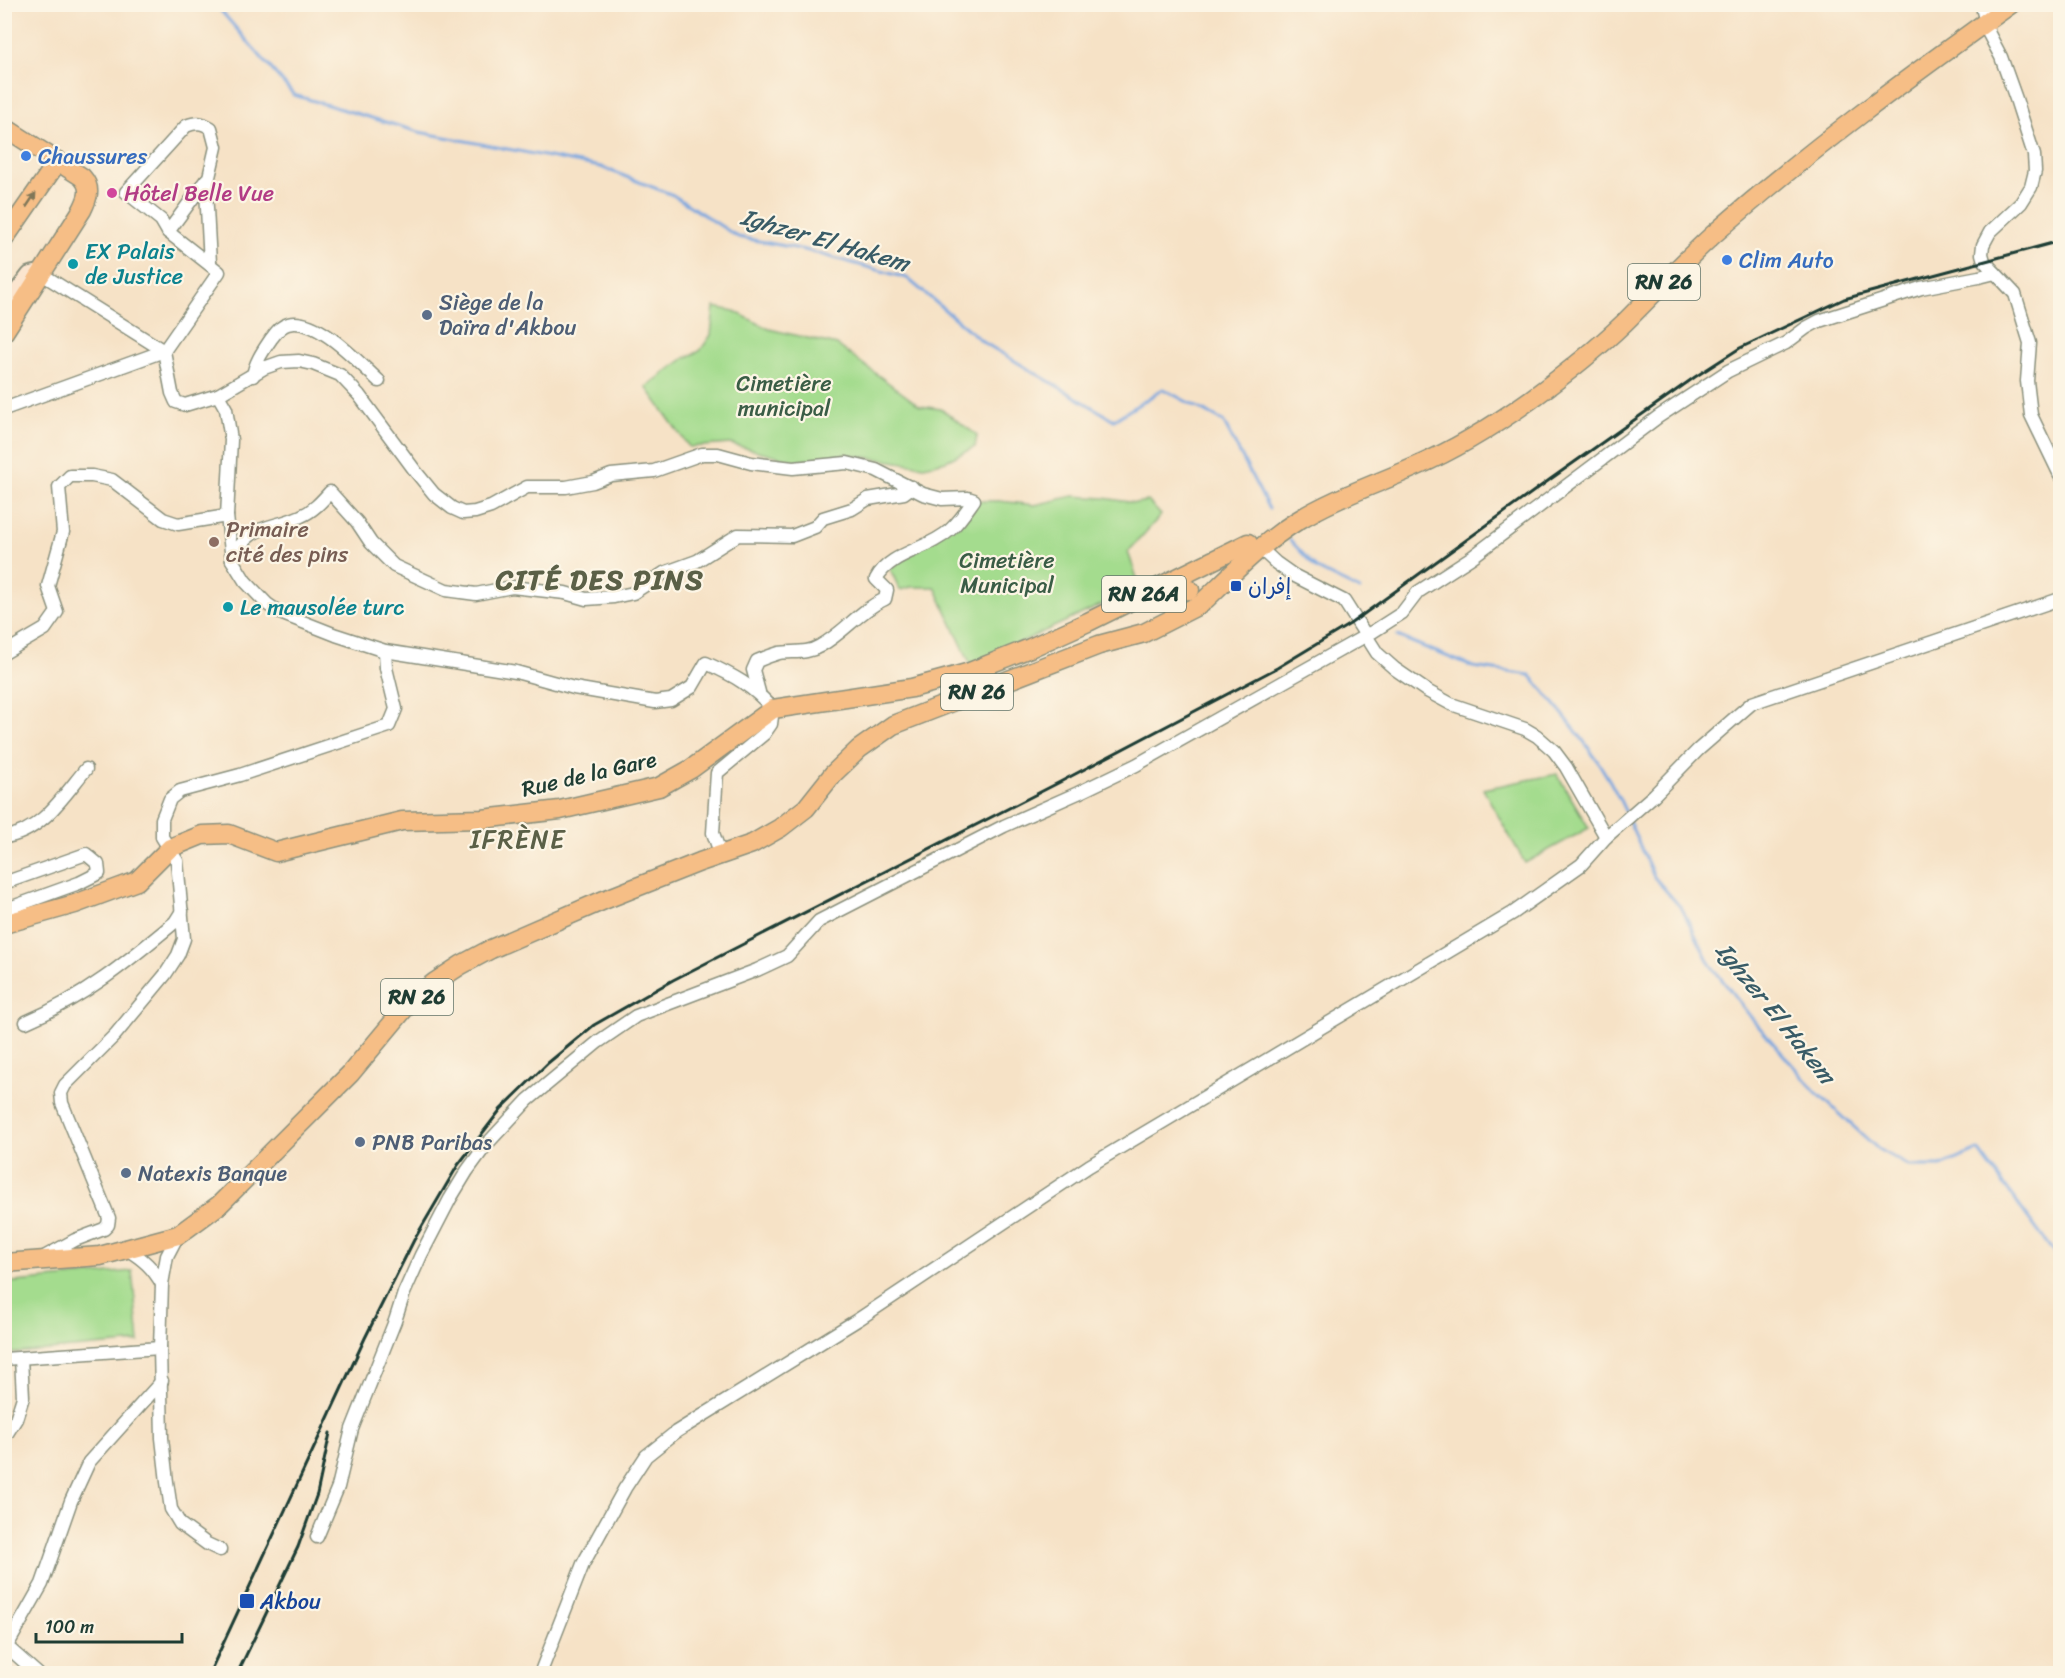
<svg xmlns="http://www.w3.org/2000/svg" width="2065" height="1678" viewBox="0 0 2065 1678" font-family="Sriracha,'Playpen Sans Arabic',sans-serif">
<style>
.green{fill:#a4dc8e;stroke:#628c61;stroke-width:1.5}
.lines{fill:none;stroke-linecap:round;stroke-linejoin:round}
.stream{stroke:#77a5df;stroke-width:3}
.street-casing{stroke:#8a907d;stroke-width:15}
.secondary-casing{stroke:#8a907d;stroke-width:20}
.primary-casing{stroke:#8a907d;stroke-width:21}
.street{stroke:#fff;stroke-width:12}
.secondary{stroke:#fbe5cf;stroke-width:16}
.primary{stroke:#f6be86;stroke-width:18}
.rail{stroke:#1f3d34;stroke-width:3}
.oneway{fill:#807759}
.shop-dot{fill:#3f7fe0;stroke:#fcf5e5;stroke-width:2}
.hotel-dot{fill:#d1479c;stroke:#fcf5e5;stroke-width:2}
.culture-dot{fill:#0f9aa8;stroke:#fcf5e5;stroke-width:2}
.service-dot{fill:#5c6f8a;stroke:#fcf5e5;stroke-width:2}
.education-dot{fill:#8d6e63;stroke:#fcf5e5;stroke-width:2}
.transit-dot{fill:#1a4fb4;stroke:#fcf5e5;stroke-width:2}
.labels{text-anchor:middle;dominant-baseline:central;stroke-width:4.5;stroke-linejoin:round;paint-order:stroke}
.shield{fill:#fcf5e5;stroke:#617469;stroke-width:1.5}
.shield-label{font-size:21px;font-weight:bold;fill:#1f3d34}
.shop-label{font-size:22px;fill:#366cbe;stroke:#fcf5e5;text-anchor:start}
.hotel-label{font-size:22px;fill:#b23c85;stroke:#fcf5e5;text-anchor:start}
.culture-label{font-size:22px;fill:#0d838f;stroke:#fcf5e5;text-anchor:start}
.service-label{font-size:22px;fill:#4e5e75;stroke:#fcf5e5;text-anchor:start}
.park-label{font-size:22px;fill:#3a5d46;stroke:#fcf5e5}
.education-label{font-size:22px;fill:#785e54;stroke:#fcf5e5;text-anchor:start}
.transit-label{font-size:22px;fill:#164399;stroke:#fcf5e5;text-anchor:start}
.street-label{font-size:22px;fill:#1f3d34;stroke:#fcf5e5}
.water-label{font-size:24px;font-style:italic;fill:#395c67;stroke:#fcf5e5}
.quarter-label{font-size:26px;letter-spacing:1.5px;fill:#5b6047;stroke:#fcf5e5}
.district-label{font-size:28px;font-weight:bold;letter-spacing:1.5px;fill:#5b6047;stroke:#fcf5e5}
</style>
<rect width="100%" height="100%" fill="#fcf5e5"/>
<filter id="ink" filterUnits="userSpaceOnUse"><feTurbulence type="fractalNoise" baseFrequency=".0167" numOctaves="2"/><feDisplacementMap in="SourceGraphic" scale="12" xChannelSelector="R" yChannelSelector="G"/><feConvolveMatrix kernelMatrix="1 2 1 2 8 2 1 2 1" color-interpolation-filters="sRGB"/></filter>
<filter id="wash" filterUnits="userSpaceOnUse"><feTurbulence type="fractalNoise" baseFrequency=".008" numOctaves="4" result="noise"/><feDisplacementMap in="SourceGraphic" scale="24" xChannelSelector="R" yChannelSelector="G"/><feGaussianBlur stdDeviation="1.35" result="paint"/><feColorMatrix in="noise" values="0 0 0 0 0 0 0 0 0 0 0 0 0 0 0 0 0 1.4 0 .05"/><feComposite in="paint" operator="in"/></filter>
<g filter="url(#wash)">
<rect width="100%" height="100%" fill="#f6e2c6"/>
<g class="green">
<path d="M714,307L734,311L769,329L837,345L920,406L941,409L977,435L975,447L946,461L924,466L845,454L797,461L730,444L689,447L646,387L685,358L700,351L711,335Z"/>
<path d="M1073,496L1104,498L1135,503L1148,501L1161,515L1128,552L1140,587L971,665L935,587H911L900,590L890,569L978,501H999L1035,505Z"/>
<path d="M1557,774L1589,828L1525,863L1483,789Z"/>
<path d="M132,1271L139,1342L5,1354V1283Z"/>
</g>
<g class="lines">
<g class="stream">
<path d="M215,4L294,95L419,132L601,167L673,195L738,237L805,250L907,278L983,342L1114,420L1163,389L1223,421L1269,509"/>
<path d="M1290,540L1317,569L1360,590"/>
<path d="M1397,636L1473,667L1530,675C1567,718 1604,762 1627,815"/>
<path d="M1629,821L1654,877L1682,909L1710,964L1753,1020L1816,1092L1878,1149L1909,1166H1941L1978,1150L2060,1261"/>
</g>
</g>
</g>
<g filter="url(#ink)">
<g class="lines">
<g class="street-casing">
<g id="street">
<path d="M1983,11L1989,34L2001,57L2016,99L2034,155L2035,171L2031,187L2021,203L1990,232L1983,245L1982,254L1984,261L2015,294L2030,343L2027,381L2031,415L2060,475"/>
<path d="M168,232L206,180"/>
<path d="M40,273L164,351L172,393L176,402L185,405L218,395L226,409L231,440L227,516L232,560L245,581L267,604L280,613L336,635L385,651L516,672L574,688L655,702L671,700L692,687L706,663C733,675 753,686 773,709L771,724L764,734L717,773L713,833L721,855"/>
<path d="M253,376C255,362 263,351 271,339C276,333 280,326 288,324C317,316 359,363 379,381"/>
<path d="M218,395L264,368L281,362L299,361L313,364L340,375L359,395L416,472L434,494L452,508L463,513L475,512L491,507L527,487H566L593,482L611,475L654,471L702,454H718L751,463L793,468L847,463L876,470L923,494L942,499L968,498L974,500C967,510 960,521 950,530C928,550 890,552 876,579L887,590L885,599C860,610 844,633 820,646C807,654 794,651 779,653C772,655 764,658 757,661L753,670L759,692"/>
<path d="M4,409L164,351L219,272L168,232L161,220L126,192L186,126C196,122 201,122 211,128L216,147L206,190L210,263"/>
<path d="M1260,548L1276,563L1293,575L1344,601L1377,653L1395,669L1427,691L1451,704L1525,729L1537,736L1554,751L1566,767L1606,837"/>
<path d="M232,560C250,522 268,531 301,516C313,511 321,502 330,492L357,522L371,543L394,566L446,590L476,594L512,587L565,593L586,599L614,597L633,593L664,573L697,561L738,535L792,536L815,527L823,518L852,509L868,499L904,493L912,487"/>
<path d="M4,653L45,629L57,612L48,586L63,532L59,487L70,476H92L112,480L163,519L178,524L227,516"/>
<path d="M4,837C41,833 64,795 86,769"/>
<path d="M4,883L86,854L98,864L99,873L79,883L4,910"/>
<path d="M26,1022C85,997 127,962 175,922L182,911"/>
<path d="M178,1235L167,1256L162,1284L160,1348L162,1438L167,1482L171,1509L180,1524L207,1544L220,1550"/>
<path d="M128,1250C143,1259 153,1268 162,1284"/>
<path d="M44,1257L75,1240L104,1229L108,1225L109,1218L62,1103L61,1093L65,1085L115,1035L165,975L178,955L184,939L177,861L162,837V819L170,799L180,791L240,775L389,726L396,709L386,668L385,651"/>
<path d="M4,1359L160,1348"/>
<path d="M4,1438L16,1419L23,1397L21,1358"/>
<path d="M317,1537L338,1487L352,1429L395,1321L404,1293L421,1255L450,1199L467,1171L486,1145L528,1100L598,1042L636,1016L757,970L787,956L819,921L1004,826L1078,793L1136,765L1374,631L1402,613L1418,592L1472,557L1658,417L1728,371L1786,343L1806,328L1819,321L1921,288L1979,277L1995,273"/>
<path d="M4,1644L38,1674"/>
<path d="M7,1646L42,1584L71,1501L89,1462L162,1381"/>
<path d="M540,1674L583,1564L625,1488L646,1456L676,1432L859,1319L1089,1166L1513,913L1581,865L1606,837L1654,795L1698,750L1752,703L2060,599"/>
</g>
</g>
<g class="secondary-casing">
<path id="secondary" d="M4,309L30,275L40,273"/>
</g>
<g class="primary-casing">
<g id="primary">
<path d="M4,127L82,177C92,188 88,198 82,210L4,332"/>
<path d="M4,239L58,161"/>
<path d="M1160,595L1171,591L1190,590"/>
<path d="M1205,600C1234,572 1262,543 1297,521C1334,498 1377,484 1417,466C1456,449 1495,425 1530,400C1563,376 1595,351 1624,323C1654,293 1683,262 1714,234C1808,151 1909,77 2011,4"/>
<path d="M4,924L75,904L137,881L170,848L202,835L229,834L276,852L402,821L482,819L560,810L659,787L691,769L773,709L912,688L967,673L1030,648L1088,622L1248,543"/>
<path d="M4,1263L100,1256L178,1235L219,1205L350,1074L410,1002L435,982L461,965L491,949L604,900L700,862L752,844L780,828L806,808L833,774L859,749L893,725L1099,645L1144,633L1201,604"/>
</g>
</g>
<use href="#street" class="street"/>
<use href="#secondary" class="secondary"/>
<use href="#primary" class="primary"/>
<g class="rail">
<path d="M209,1674L365,1338L414,1240L458,1165L501,1109L548,1063L594,1025L673,980L1060,782L1277,668L1350,624L1552,478L1695,377L1740,348L1844,299L2060,241"/>
<path d="M237,1674L298,1547L317,1494L330,1433"/>
</g>
</g>
<defs><path id="oneway-solid" d="M-6-.8H1V-3.2L6.5 0L1 3.2V.8H-6Z" transform="scale(1.5)"/></defs>
<use class="oneway" href="#oneway-solid" transform="translate(31 200) rotate(-56)"/>
</g>
<g class="shop-dot">
<circle cx="26" cy="156" r="6"/>
<circle cx="1727" cy="260" r="6"/>
</g>
<circle class="hotel-dot" cx="112" cy="193" r="6"/>
<g class="culture-dot">
<circle cx="73" cy="264" r="6"/>
<circle cx="228" cy="607" r="6"/>
</g>
<g class="service-dot">
<circle cx="427" cy="315" r="6"/>
<circle cx="360" cy="1142" r="6"/>
<circle cx="126" cy="1173" r="6"/>
</g>
<circle class="education-dot" cx="214" cy="542" r="6"/>
<g class="transit-dot">
<rect x="1230" y="580" width="12" height="12" rx="3"/>
<rect x="239" y="1593" width="16" height="16" rx="3"/>
</g>
<g class="labels">
<g class="shield">
<rect x="1628" y="264" width="72" height="36" rx="4.5"/>
<rect x="1102" y="576" width="84" height="36" rx="4.5"/>
<rect x="941" y="674" width="72" height="36" rx="4.5"/>
<rect x="381" y="979" width="72" height="36" rx="4.5"/>
</g>
<g class="shield-label">
<text x="1664" y="282">RN 26</text>
<text x="1144" y="594">RN 26A</text>
<text x="977" y="692">RN 26</text>
<text x="417" y="997">RN 26</text>
</g>
<g class="shop-label">
<text x="38" y="156">Chaussures</text>
<text x="1739" y="260">Clim Auto</text>
</g>
<g class="hotel-label">
<text x="124" y="193">Hôtel Belle Vue</text>
</g>
<g class="culture-label">
<text x="85" y="251">EX Palais<tspan x="85" dy="25">de Justice</tspan></text>
<text x="240" y="607">Le mausolée turc</text>
</g>
<g class="service-label">
<text x="439" y="302">Siège de la<tspan x="439" dy="25">Daïra d'Akbou</tspan></text>
<text x="372" y="1142">PNB Paribas</text>
<text x="138" y="1173">Natexis Banque</text>
</g>
<g class="park-label">
<text x="784" y="383">Cimetière<tspan x="784" dy="25">municipal</tspan></text>
<text x="1007" y="560">Cimetière<tspan x="1007" dy="25">Municipal</tspan></text>
</g>
<g class="education-label">
<text x="226" y="529">Primaire<tspan x="226" dy="25">cité des pins</tspan></text>
</g>
<g class="transit-label">
<text x="1248" y="586">إفران</text>
<text x="260" y="1601">Akbou</text>
</g>
<g class="street-label">
<text transform="translate(589 774) rotate(-13)">Rue de la Gare</text>
</g>
<g class="water-label">
<text transform="translate(825 240) rotate(16)">Ighzer El Hakem</text>
<text transform="translate(1776 1013) rotate(51)">Ighzer El Hakem</text>
</g>
<g class="quarter-label">
<text x="518" y="839">IFRÈNE</text>
</g>
<g class="district-label">
<text x="600" y="579">CITÉ DES PINS</text>
</g>
</g>
<rect width="2065" height="1678" fill="none" stroke="#fcf5e5" stroke-width="24"/>
<path d="M36 1633v9h146v-9" fill="none" stroke="#1f3d34" stroke-width="3"/>
<text x="45" y="1633" font-size="18" fill="#1f3d34" stroke="#fcf5e5" stroke-width="4.5" paint-order="stroke">100 m</text>
</svg>
